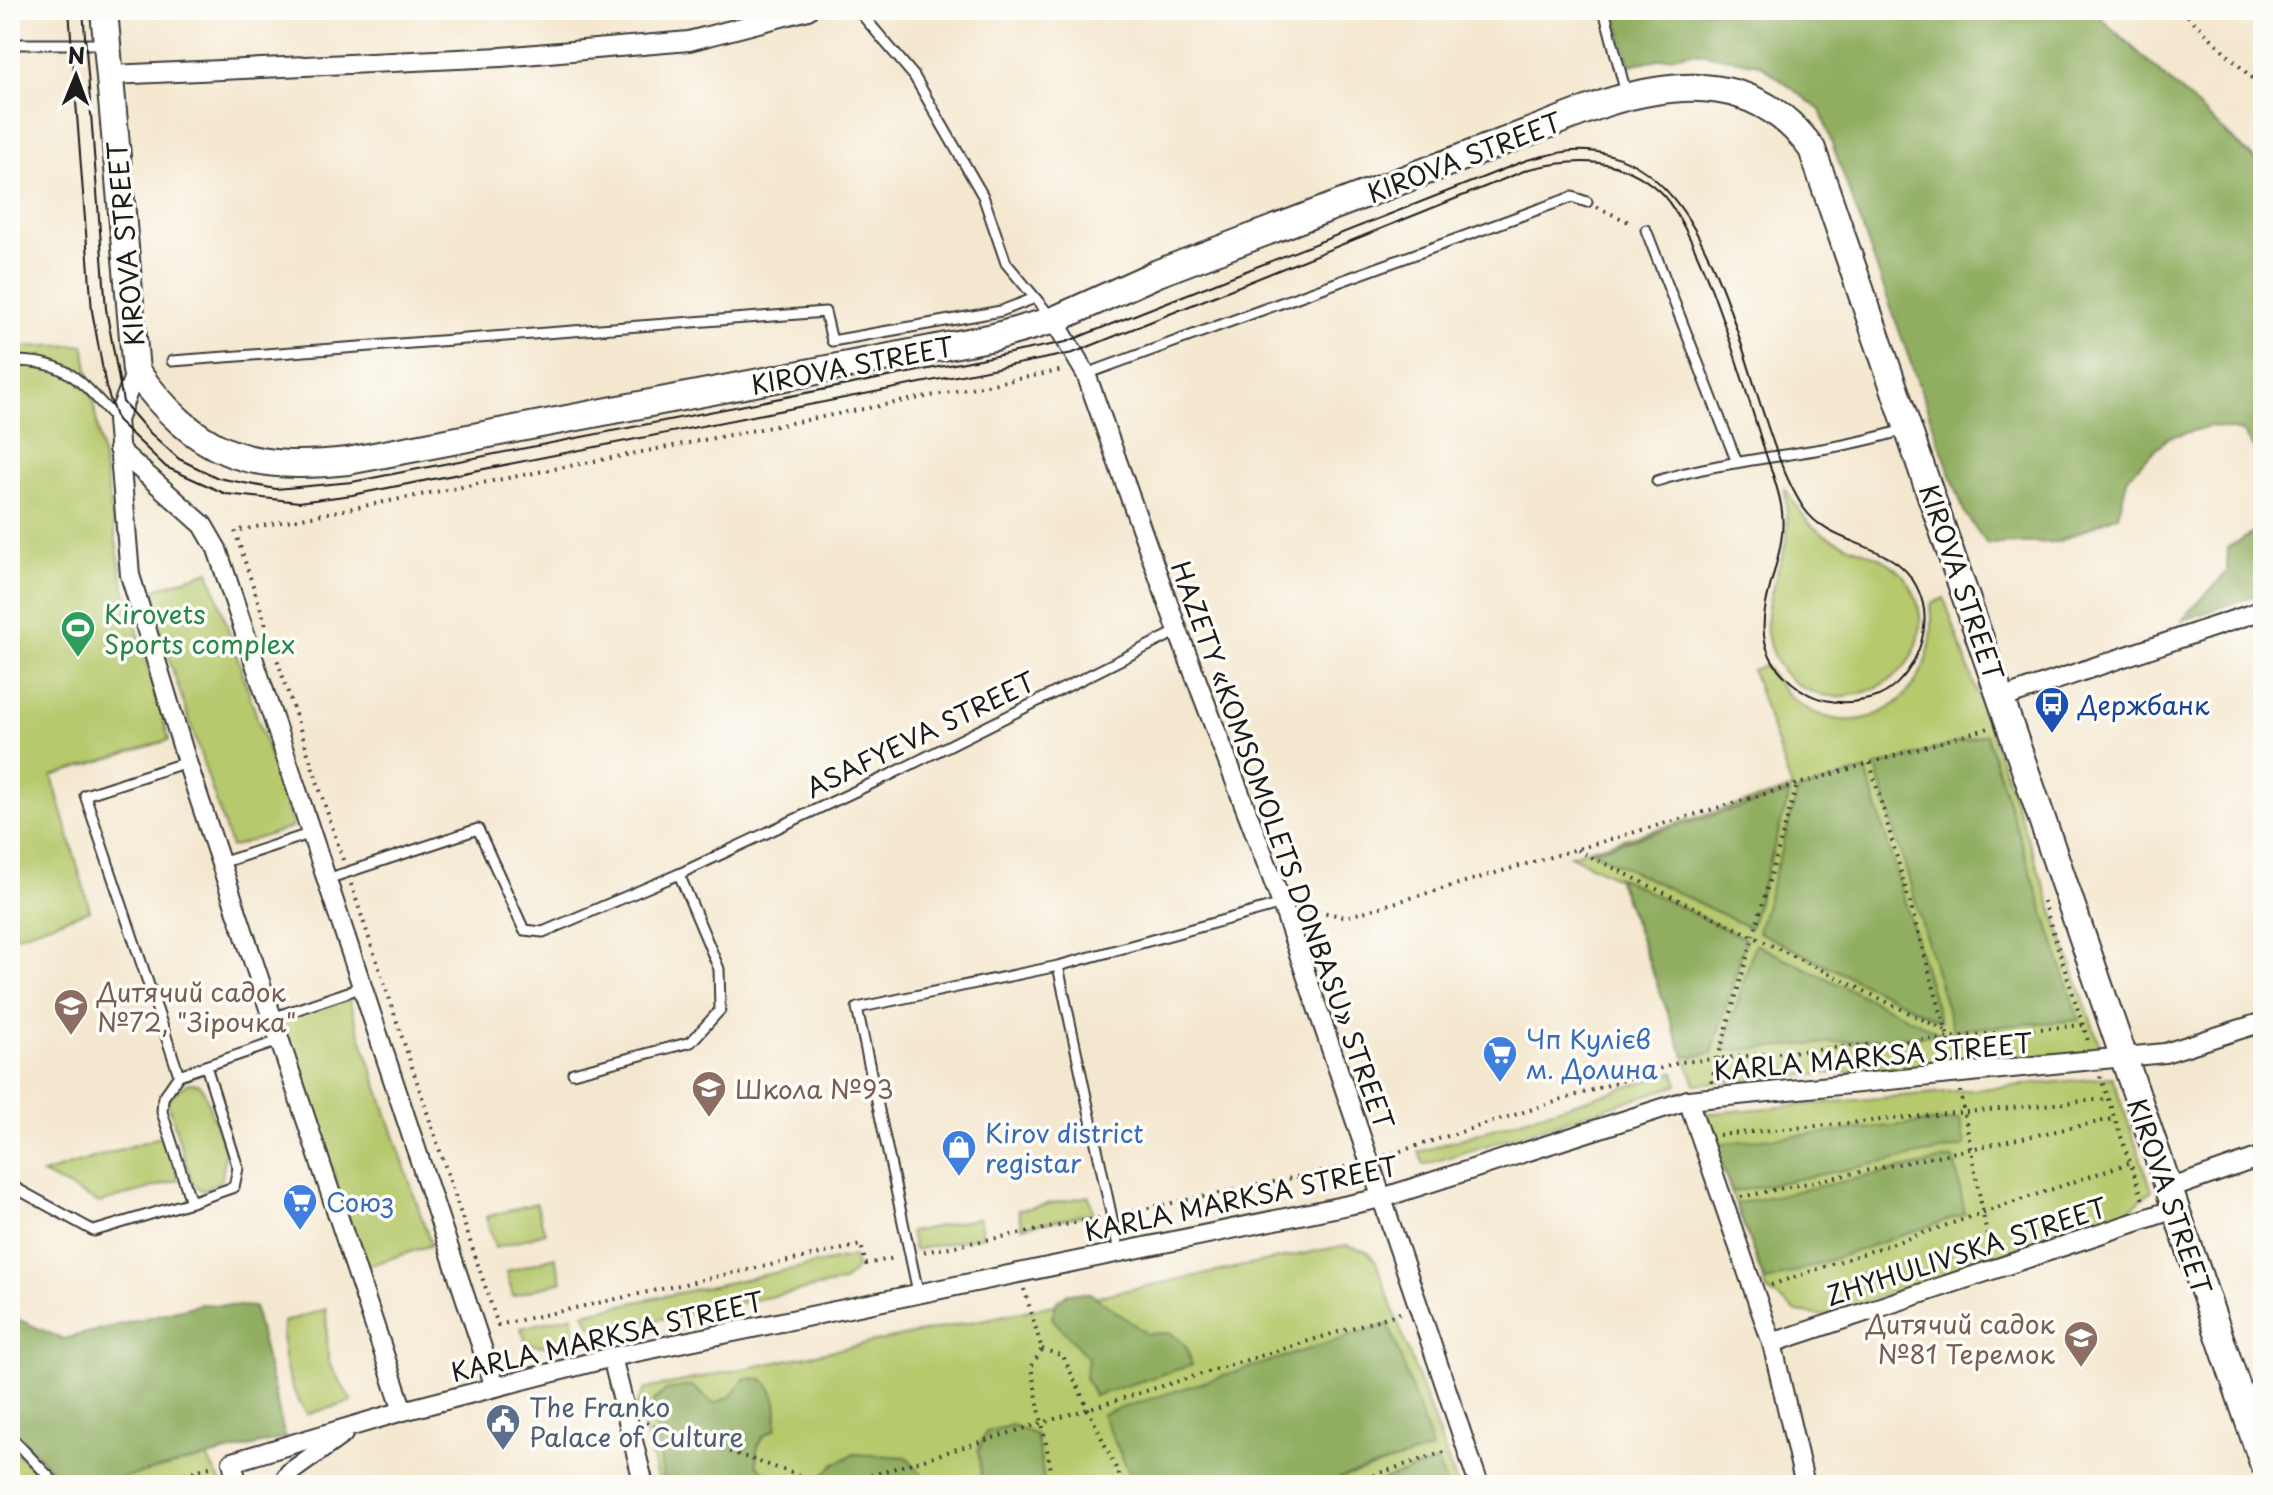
<svg xmlns="http://www.w3.org/2000/svg" width="2273" height="1495" viewBox="0 0 2273 1495" font-family="'Playpen Sans',sans-serif">
<style>
.green{fill:#b6c96d;stroke:#697244;stroke-width:2}
.forest{fill:#90ad60;stroke:#56643e;stroke-width:2}
.lines{fill:none;stroke-linecap:round;stroke-linejoin:round}
.service-casing{stroke:#3c3a37;stroke-width:13}
.minor-casing{stroke:#3c3a37;stroke-width:22}
.secondary-casing{stroke:#3c3a37;stroke-width:30}
.path{stroke:#3c3a37;stroke-width:4;stroke-dasharray:2 6;stroke-linecap:butt}
.service{stroke:#fff;stroke-width:9}
.minor{stroke:#fff;stroke-width:18}
.secondary{stroke:#fff;stroke-width:26}
.tram{stroke:#1c1c1c;stroke-width:2}
.labels{text-anchor:middle;dominant-baseline:central;stroke-width:7;stroke-linejoin:round;paint-order:stroke}
.street-label{font-size:26px;fill:#1c1c1c;stroke:#fdfcf7}
.leisure-label{font-size:26px;fill:#27864d;stroke:#fdfcf7;text-anchor:start}
.transit-label{font-size:26px;fill:#164399;stroke:#fdfcf7;text-anchor:start}
.education-label{font-size:26px;fill:#785e54;stroke:#fdfcf7;text-anchor:start}
.shop-label{font-size:26px;fill:#366cbe;stroke:#fdfcf7;text-anchor:start}
.service-label{font-size:26px;fill:#4e5e75;stroke:#fdfcf7;text-anchor:start}
</style>
<rect width="100%" height="100%" fill="#fdfcf7"/>
<filter id="ink" filterUnits="userSpaceOnUse"><feTurbulence type="fractalNoise" baseFrequency=".0125" numOctaves="2"/><feDisplacementMap in="SourceGraphic" scale="16" xChannelSelector="R" yChannelSelector="G"/><feConvolveMatrix kernelMatrix="1 2 1 2 8 2 1 2 1" color-interpolation-filters="sRGB"/></filter>
<filter id="wash" filterUnits="userSpaceOnUse"><feTurbulence type="fractalNoise" baseFrequency=".006" numOctaves="4" result="noise"/><feDisplacementMap in="SourceGraphic" scale="32" xChannelSelector="R" yChannelSelector="G"/><feGaussianBlur stdDeviation="1.8" result="paint"/><feColorMatrix in="noise" values="0 0 0 0 0 0 0 0 0 0 0 0 0 0 0 0 0 1.4 0 .05"/><feComposite in="paint" operator="in"/></filter>
<g filter="url(#wash)">
<rect width="100%" height="100%" fill="#f4e7cf"/>
<g class="green">
<path d="M84,345L122,577L169,740L52,776L90,910L10,938V347Z"/>
<path d="M1785,489C1793,499 1800,514 1810,524C1842,554 1894,546 1914,593C1954,692 1792,743 1768,639C1761,605 1781,570 1787,537C1789,522 1786,504 1785,489Z"/>
<path d="M209,571L293,827L231,847L147,592Z"/>
<path d="M1944,598L2102,1052L1695,1084L1617,878L1570,855L1792,789L1752,670L1765,665C1825,766 1944,718 1931,604Z"/>
<path d="M348,998L431,1245L365,1267L282,1020Z"/>
<path d="M1674,1072L1678,1085L1424,1165L1419,1152Z"/>
<path d="M2112,1077L2152,1190L2129,1210L1825,1316L1797,1312L1767,1290L1703,1114Z"/>
<path d="M189,1083L199,1084L203,1089L225,1152L222,1179L203,1191L192,1183L168,1103L170,1096Z"/>
<path d="M163,1136L179,1180L99,1203L42,1174Z"/>
<path d="M1089,1196L1093,1213L1022,1227L1018,1210Z"/>
<path d="M536,1203L545,1233L495,1248L486,1217Z"/>
<path d="M979,1218L983,1236L914,1250L910,1232Z"/>
<path d="M1346,1245L1367,1251L1376,1262L1457,1485H659L637,1403L645,1389Z"/>
<path d="M854,1256L856,1269L843,1282L611,1329L592,1327L584,1313Z"/>
<path d="M555,1257L562,1281L513,1296L506,1272Z"/>
<path d="M326,1309L328,1361L352,1402L307,1414C287,1386 280,1356 283,1322Z"/>
<path d="M573,1315L574,1335C561,1345 541,1350 526,1342L521,1328Z"/>
<path d="M10,1446L49,1485H10Z"/>
<path d="M207,1457L222,1485H93Z"/>
</g>
<g class="forest">
<path d="M1615,10H2092L2263,167V462L2242,432L2210,426L2167,438L2128,477L2118,515L2057,542L1987,544L1965,514L1820,110L1760,64L1693,52L1629,65Z"/>
<path d="M2263,520V593L2181,621L2227,572L2228,547L2261,529Z"/>
<path d="M1986,734L2079,1020L1953,1030L1876,767Z"/>
<path d="M1866,770L1940,1021L1758,932L1798,791Z"/>
<path d="M1790,793L1750,928L1591,851Z"/>
<path d="M1618,877L1746,939L1712,1053L1691,1057L1683,1054Z"/>
<path d="M1755,944L1942,1034L1723,1051Z"/>
<path d="M1960,1119L1965,1146L1732,1192L1714,1144Z"/>
<path d="M1954,1158L1965,1214L1765,1282L1736,1204Z"/>
<path d="M1068,1293H1090L1147,1334L1171,1333L1187,1347L1192,1365L1094,1396L1085,1377L1088,1358L1052,1318L1057,1301Z"/>
<path d="M201,1304L254,1307L285,1438L93,1485H66L10,1427V1316L63,1339Z"/>
<path d="M1389,1324L1432,1449L1318,1485H1135L1102,1414Z"/>
<path d="M745,1378L763,1379C778,1395 778,1408 776,1429C757,1436 756,1447 757,1465L770,1477L804,1485H664L653,1402L666,1390L692,1386L714,1404L731,1396Z"/>
<path d="M1012,1425L1036,1435L1045,1485H983L978,1451L986,1432Z"/>
<path d="M854,1454L907,1457L931,1485H813L835,1464Z"/>
<path d="M1437,1462L1446,1485H1368Z"/>
</g>
</g>
<g filter="url(#ink)">
<g class="lines">
<g class="service-casing">
<g id="service">
<path d="M858,10L914,76L983,196L1006,263L1051,317"/>
<path d="M1604,10L1626,93"/>
<path d="M10,44H104"/>
<path d="M1646,230L1736,460"/>
<path d="M10,361C69,360 79,380 117,420"/>
<path d="M172,361L825,312L832,341L1001,311L1035,298"/>
<path d="M1086,374L1572,197L1587,202"/>
<path d="M1657,481C1739,455 1824,456 1906,429"/>
<path d="M187,762L85,795L179,1075L279,1041"/>
<path d="M221,863L309,834"/>
<path d="M324,880L478,829L524,930L543,932L679,874"/>
<path d="M1058,966L1282,904"/>
<path d="M272,1018L360,988"/>
<path d="M573,1073L691,1042L720,1010L719,969L679,874L894,773L1178,631"/>
<path d="M179,1075L163,1098L162,1112L191,1202L234,1187L238,1168L206,1066"/>
<path d="M10,1185L94,1231L191,1202"/>
<path d="M918,1292L857,1008L1058,966L1119,1251"/>
<path d="M10,1436L57,1485"/>
</g>
</g>
<g class="minor-casing">
<g id="minor">
<path d="M111,75L501,57L689,41L808,10"/>
<path d="M1054,320L1086,374L1178,631L1282,904L1479,1485"/>
<path d="M136,371L117,420L130,575L187,762L403,1411"/>
<path d="M118,449L203,525L217,549L495,1387"/>
<path d="M2003,698L2263,610"/>
<path d="M1688,1100L1772,1343L1805,1485"/>
<path d="M2169,1189L2263,1156"/>
<path d="M1772,1343L2175,1209"/>
<path d="M612,1357L644,1485"/>
<path d="M238,1485L232,1462L403,1411L612,1357L1382,1198L1688,1100L2165,1053L2263,1022"/>
<path d="M281,1485L289,1473L343,1434"/>
</g>
</g>
<g class="secondary-casing">
<path id="secondary" d="M104,10L136,371C197,455 247,472 348,461L994,337L1054,320L1158,273L1605,103C1683,79 1759,76 1812,149L2263,1463"/>
</g>
<g class="path">
<path d="M2182,10L2263,89"/>
<path d="M1597,207L1633,224"/>
<path d="M1870,763L1953,1055"/>
<path d="M1577,850L1948,1032"/>
<path d="M343,860L235,531L1064,370"/>
<path d="M351,884L498,1325L861,1245L866,1264L895,1258"/>
<path d="M2043,901L2088,1041"/>
<path d="M1302,908L1346,917L1989,728"/>
<path d="M2100,1076L2143,1200"/>
<path d="M1711,1082L1797,785"/>
<path d="M1960,1091L1990,1251"/>
<path d="M1719,1135L2107,1099"/>
<path d="M1385,1156L1681,1062L2083,1025"/>
<path d="M1741,1197L2113,1119"/>
<path d="M1124,1213L1350,1166"/>
<path d="M924,1252L1100,1218"/>
<path d="M1771,1285L2129,1163"/>
<path d="M1024,1289L1042,1349L1031,1367L1054,1485"/>
<path d="M1042,1349L1063,1356L1124,1485"/>
<path d="M646,1423L827,1485"/>
<path d="M138,1485L214,1466"/>
<path d="M202,1485L218,1473"/>
<path d="M840,1485L1400,1313"/>
<path d="M1343,1485L1447,1451"/>
</g>
<use href="#service" class="service"/>
<use href="#minor" class="minor"/>
<use href="#secondary" class="secondary"/>
<path class="tram" d="M69,10L92,311L106,387L117,420L166,467L226,494L299,502L352,495L1073,353L1529,169C1576,158 1621,156 1659,191C1699,228 1743,382 1761,439C1767,460 1777,482 1781,505C1794,571 1723,635 1800,689C1821,704 1848,705 1873,698C1908,688 1931,638 1923,604C1906,536 1834,554 1803,507C1739,410 1729,142 1572,151C1557,152 1541,157 1527,160L1066,342L352,482L276,489L218,478L179,459L148,431L123,402L106,309L83,10"/>
</g>
</g>
<defs>
<g id="stadium-pin" transform="scale(1.8)"><path d="M0 17L-7.5 6A9.5 9.5 0 1 1 7.5 6Z" fill="#2e9e5b" stroke="#fdfcf7"/><path d="M0-5a6.5 5 0 1 0 0 10a6.5 5 0 1 0 0-10ZM-3.5-1.8h7v3.6h-7Z" fill="#fff"/></g>
<g id="bus-pin" transform="scale(1.8)"><path d="M0 17L-7.5 6A9.5 9.5 0 1 1 7.5 6Z" fill="#1a4fb4" stroke="#fdfcf7"/><path d="M-5-6H5V4H4V6H2V4H-2V6H-4V4H-5ZM-3.5-4V0h7V-4ZM-3.5 1.2v1.5H-2V1.2ZM2 1.2v1.5H3.5V1.2Z" fill="#fff"/></g>
<g id="school-pin" transform="scale(1.8)"><path d="M0 17L-7.5 6A9.5 9.5 0 1 1 7.5 6Z" fill="#8d6e63" stroke="#fdfcf7"/><path d="M0-5L7-2L0 1L-7-2ZM-4 1L0 2.5L4 1V4Q0 6-4 4Z" fill="#fff"/></g>
<g id="supermarket-pin" transform="scale(1.8)"><path d="M0 17L-7.5 6A9.5 9.5 0 1 1 7.5 6Z" fill="#3f7fe0" stroke="#fdfcf7"/><path d="M-6-5.5h2.5l.6 2H6L4.5 2H-2.5L-4.4-4H-6ZM-1.5 3.2a1.3 1.3 0 1 0 .1 0ZM3 3.2a1.3 1.3 0 1 0 .1 0Z" fill="#fff"/></g>
<g id="shop-pin" transform="scale(1.8)"><path d="M0 17L-7.5 6A9.5 9.5 0 1 1 7.5 6Z" fill="#3f7fe0" stroke="#fdfcf7"/><path d="M-5-2.5h2.3a2.7 3.5 0 0 1 5.4 0H5L5.5 6h-11ZM-1.5-2.5h3a1.5 2.3 0 0 0-3 0Z" fill="#fff"/></g>
<g id="civic-pin" transform="scale(1.8)"><path d="M0 17L-7.5 6A9.5 9.5 0 1 1 7.5 6Z" fill="#5c6f8a" stroke="#fdfcf7"/><path d="M-.6-6.5H3V-4.5H.6V-3L4-1V1h2V6H-6V1h2V-1L-.6-3ZM-1.2 2.5V6h2.4V2.5Z" fill="#fff"/></g>
</defs>
<g fill-rule="evenodd">
<use href="#stadium-pin" x="78" y="628"/>
<use href="#bus-pin" x="2052" y="704"/>
<use href="#school-pin" x="71" y="1006"/>
<use href="#supermarket-pin" x="1500" y="1053"/>
<use href="#school-pin" x="709" y="1088"/>
<use href="#shop-pin" x="959" y="1147"/>
<use href="#supermarket-pin" x="300" y="1201"/>
<use href="#school-pin" x="2081" y="1338"/>
<use href="#civic-pin" x="503" y="1421"/>
</g>
<g class="labels">
<g class="street-label">
<text transform="translate(1464 157) rotate(-21)">KIROVA STREET</text>
<text transform="translate(125 244) rotate(-95)">KIROVA STREET</text>
<text transform="translate(852 365) rotate(-11)">KIROVA STREET</text>
<text transform="translate(1962 582) rotate(71)">KIROVA STREET</text>
<text transform="translate(920 734) rotate(-26)">ASAFYEVA STREET</text>
<text transform="translate(1283 845) rotate(70)">HAZETY «KOMSOMOLETS DONBASU» STREET</text>
<text transform="translate(1873 1056) rotate(-5)">KARLA MARKSA STREET</text>
<text transform="translate(2170 1196) rotate(71)">KIROVA STREET</text>
<text transform="translate(1241 1198) rotate(-12)">KARLA MARKSA STREET</text>
<text transform="translate(1966 1251) rotate(-18)">ZHYHULIVSKA STREET</text>
<text transform="translate(607 1336) rotate(-13)">KARLA MARKSA STREET</text>
</g>
<g class="leisure-label">
<text x="104" y="613">Kirovets<tspan x="104" dy="30">Sports complex</tspan></text>
</g>
<g class="transit-label">
<text x="2078" y="704">Держбанк</text>
</g>
<g class="education-label">
<text x="97" y="991">Дитячий садок<tspan x="97" dy="30">№72, "Зірочка"</tspan></text>
<text x="735" y="1088">Школа №93</text>
<text x="2055" y="1323" text-anchor="end">Дитячий садок<tspan x="2055" dy="30">№81 Теремок</tspan></text>
</g>
<g class="shop-label">
<text x="1526" y="1038">Чп Кулієв<tspan x="1526" dy="30">м. Долина</tspan></text>
<text x="985" y="1132">Kirov district<tspan x="985" dy="30">registar</tspan></text>
<text x="326" y="1201">Союз</text>
</g>
<g class="service-label">
<text x="529" y="1406">The Franko<tspan x="529" dy="30">Palace of Culture</tspan></text>
</g>
</g>
<rect width="2273" height="1495" fill="none" stroke="#fdfcf7" stroke-width="40"/>
<g transform="translate(76 76) rotate(1)" stroke="#fdfcf7" stroke-width="6" paint-order="stroke">
<path d="M0-6L14 30L0 20L-14 30Z" fill="#1c1c1c"/>
<text y="-12" font-size="22" font-weight="bold" text-anchor="middle" fill="#1c1c1c">N</text>
</g>
</svg>
